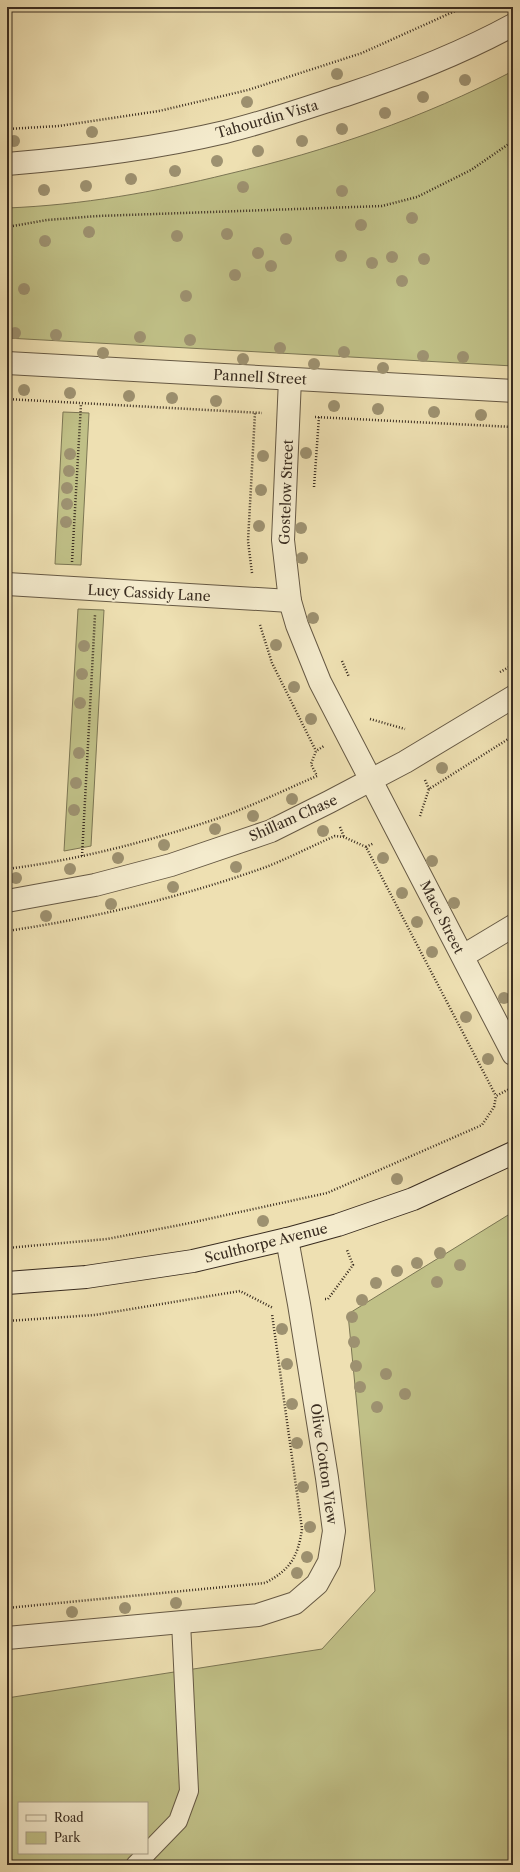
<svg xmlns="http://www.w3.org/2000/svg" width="520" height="1872" viewBox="0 0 520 1872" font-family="'Libre Caslon Text',serif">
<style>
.green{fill:#c0c087;stroke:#7c7654;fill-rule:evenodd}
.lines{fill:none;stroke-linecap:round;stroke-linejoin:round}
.lane-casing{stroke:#665944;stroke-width:20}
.street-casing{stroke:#665944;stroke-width:24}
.secondary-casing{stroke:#392c20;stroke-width:24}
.path{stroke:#392c20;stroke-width:2.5;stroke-dasharray:1 2;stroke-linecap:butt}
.lane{stroke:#f4ebcd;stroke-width:18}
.street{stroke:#f4ebcd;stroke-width:22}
.secondary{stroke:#f4ebcd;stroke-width:22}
.tree{fill:#9d9170}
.labels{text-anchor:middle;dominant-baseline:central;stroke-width:4;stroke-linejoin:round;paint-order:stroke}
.street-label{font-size:14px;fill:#392c20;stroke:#f4ebcd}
</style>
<rect width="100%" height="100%" fill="#eee0b2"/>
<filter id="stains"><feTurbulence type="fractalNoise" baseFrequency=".005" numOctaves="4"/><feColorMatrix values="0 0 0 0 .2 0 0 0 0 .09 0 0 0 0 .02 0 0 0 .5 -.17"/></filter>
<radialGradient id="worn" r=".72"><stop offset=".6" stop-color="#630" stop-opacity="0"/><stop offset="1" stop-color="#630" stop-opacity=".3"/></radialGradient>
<g class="green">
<path d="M513,71V366L7,338V208C82,205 155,192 228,174C327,151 423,118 513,71Z"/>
<path d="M63,412L89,413L81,565L55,564Z"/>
<path d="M78,609L104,610L91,846L64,851Z"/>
<path d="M513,1212V1865H7V1698L322,1649L375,1591L348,1314ZM19,1803H147V1853H19Z"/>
</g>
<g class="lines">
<g class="lane-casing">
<g id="lane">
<path d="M147,1853L178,1821L189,1791L181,1622"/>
<path d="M135,1865L147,1853"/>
</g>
</g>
<g class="street-casing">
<g id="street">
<path d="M7,164C80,158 153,149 225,132C266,122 306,108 346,95C403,76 460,54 513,25"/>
<path d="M7,363L513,391"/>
<path d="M290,379L283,540L290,601L297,625L320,682L513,1054"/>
<path d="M7,584L290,601"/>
<path d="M7,901L95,885L171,865L271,831L329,802L405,762L513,697"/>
<path d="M463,956L513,926"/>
<path d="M7,1638L258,1615L295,1603L317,1584L329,1562L334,1531L327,1478L299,1304L287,1239"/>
</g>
</g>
<g class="secondary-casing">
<path id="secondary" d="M7,1283L86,1277L193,1261L287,1239L338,1225L413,1199L513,1153"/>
</g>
<g class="path">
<path d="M7,129L59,126L159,111L248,90L362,53L464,7"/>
<path d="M7,227L47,220L98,216L382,206L417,197L471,170L513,141"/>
<path d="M7,399L262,413"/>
<path d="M315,417L513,427"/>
<path d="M314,487L319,417"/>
<path d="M72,562L81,404"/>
<path d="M252,573L248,541L255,413"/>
<path d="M260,625L272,663L316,751"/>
<path d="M342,661L349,677"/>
<path d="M500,672L513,665"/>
<path d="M370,719L405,729"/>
<path d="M425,780L429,789"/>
<path d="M420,816L429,789L513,736"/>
<path d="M340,827L344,837"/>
<path d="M366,847L374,843"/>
<path d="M82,856L95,615"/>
<path d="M7,869C77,860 146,842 213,820C248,808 282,791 317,776L311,764L316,751L324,746"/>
<path d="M7,931C95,918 182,897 266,867C289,858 312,846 335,836L344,837L366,847L496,1096"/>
<path d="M7,1248L107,1239L185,1224L327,1193L482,1125L494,1107L496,1096L513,1087"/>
<path d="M325,1299H328L353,1265L347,1250"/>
<path d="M7,1321L95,1315L240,1291L273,1308"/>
<path d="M7,1608L265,1583C290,1570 298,1557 302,1529L272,1314"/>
</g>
<use href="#lane" class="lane"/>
<use href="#street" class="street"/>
<use href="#secondary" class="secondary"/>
</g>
<g class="tree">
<circle cx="337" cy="74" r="6"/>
<circle cx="465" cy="80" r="6"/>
<circle cx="423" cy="97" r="6"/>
<circle cx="247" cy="102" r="6"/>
<circle cx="385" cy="113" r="6"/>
<circle cx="342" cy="129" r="6"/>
<circle cx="92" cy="132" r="6"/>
<circle cx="14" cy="141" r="6"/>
<circle cx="302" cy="141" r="6"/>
<circle cx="258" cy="151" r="6"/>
<circle cx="217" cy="161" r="6"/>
<circle cx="175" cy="171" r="6"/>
<circle cx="131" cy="179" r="6"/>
<circle cx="86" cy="186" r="6"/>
<circle cx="243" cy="187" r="6"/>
<circle cx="44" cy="190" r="6"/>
<circle cx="342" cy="191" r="6"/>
<circle cx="412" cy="218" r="6"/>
<circle cx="361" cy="225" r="6"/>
<circle cx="89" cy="232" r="6"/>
<circle cx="227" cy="234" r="6"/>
<circle cx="177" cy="236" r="6"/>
<circle cx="286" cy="239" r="6"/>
<circle cx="45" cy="241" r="6"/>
<circle cx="258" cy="253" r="6"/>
<circle cx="341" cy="256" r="6"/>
<circle cx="392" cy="257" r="6"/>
<circle cx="424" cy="259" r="6"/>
<circle cx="372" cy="263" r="6"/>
<circle cx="271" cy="266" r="6"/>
<circle cx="235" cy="275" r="6"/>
<circle cx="402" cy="281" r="6"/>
<circle cx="24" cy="289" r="6"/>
<circle cx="186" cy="296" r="6"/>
<circle cx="15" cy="333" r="6"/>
<circle cx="56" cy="335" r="6"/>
<circle cx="140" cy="337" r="6"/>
<circle cx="190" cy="340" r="6"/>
<circle cx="280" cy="348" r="6"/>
<circle cx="344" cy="352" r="6"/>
<circle cx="103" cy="353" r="6"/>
<circle cx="423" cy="356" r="6"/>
<circle cx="463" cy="357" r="6"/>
<circle cx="243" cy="359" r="6"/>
<circle cx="314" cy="364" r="6"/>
<circle cx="383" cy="368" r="6"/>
<circle cx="24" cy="390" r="6"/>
<circle cx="70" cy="393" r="6"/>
<circle cx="129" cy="396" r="6"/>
<circle cx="172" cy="398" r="6"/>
<circle cx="216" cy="401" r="6"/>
<circle cx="334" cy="406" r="6"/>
<circle cx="378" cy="409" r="6"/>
<circle cx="434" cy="412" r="6"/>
<circle cx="481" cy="415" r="6"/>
<circle cx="306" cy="453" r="6"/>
<circle cx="70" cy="454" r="6"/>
<circle cx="263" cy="456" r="6"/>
<circle cx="69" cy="471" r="6"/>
<circle cx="67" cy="488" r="6"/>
<circle cx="261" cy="490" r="6"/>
<circle cx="67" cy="504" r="6"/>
<circle cx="66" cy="522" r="6"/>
<circle cx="259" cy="526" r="6"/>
<circle cx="301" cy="528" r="6"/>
<circle cx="302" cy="558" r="6"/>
<circle cx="313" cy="618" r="6"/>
<circle cx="276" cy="645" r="6"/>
<circle cx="84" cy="646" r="6"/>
<circle cx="82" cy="674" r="6"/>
<circle cx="294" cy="687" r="6"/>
<circle cx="80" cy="703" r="6"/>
<circle cx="311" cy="719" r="6"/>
<circle cx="79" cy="753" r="6"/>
<circle cx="442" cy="768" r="6"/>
<circle cx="76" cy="783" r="6"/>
<circle cx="292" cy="799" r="6"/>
<circle cx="74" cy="810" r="6"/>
<circle cx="253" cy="816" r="6"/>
<circle cx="215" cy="829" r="6"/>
<circle cx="323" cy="831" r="6"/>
<circle cx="164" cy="845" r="6"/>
<circle cx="118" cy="858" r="6"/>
<circle cx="383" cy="858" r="6"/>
<circle cx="432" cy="861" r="6"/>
<circle cx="236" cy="867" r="6"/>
<circle cx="70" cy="869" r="6"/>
<circle cx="16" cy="878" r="6"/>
<circle cx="173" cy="887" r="6"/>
<circle cx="402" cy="893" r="6"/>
<circle cx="454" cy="903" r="6"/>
<circle cx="111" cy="904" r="6"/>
<circle cx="46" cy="916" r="6"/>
<circle cx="417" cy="922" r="6"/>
<circle cx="432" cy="952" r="6"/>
<circle cx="504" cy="998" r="6"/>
<circle cx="466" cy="1017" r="6"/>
<circle cx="488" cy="1059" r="6"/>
<circle cx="397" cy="1179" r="6"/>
<circle cx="263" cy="1221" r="6"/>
<circle cx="440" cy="1253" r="6"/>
<circle cx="417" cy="1263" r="6"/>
<circle cx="460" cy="1265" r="6"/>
<circle cx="397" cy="1271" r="6"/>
<circle cx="437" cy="1282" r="6"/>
<circle cx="376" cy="1283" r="6"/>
<circle cx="362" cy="1300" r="6"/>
<circle cx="352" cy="1317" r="6"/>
<circle cx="282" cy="1329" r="6"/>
<circle cx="354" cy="1342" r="6"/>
<circle cx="287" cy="1364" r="6"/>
<circle cx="356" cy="1366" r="6"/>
<circle cx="386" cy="1374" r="6"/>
<circle cx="360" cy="1387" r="6"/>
<circle cx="405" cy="1394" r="6"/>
<circle cx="292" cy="1404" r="6"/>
<circle cx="377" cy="1407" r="6"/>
<circle cx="297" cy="1443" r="6"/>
<circle cx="303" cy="1487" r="6"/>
<circle cx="310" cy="1527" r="6"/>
<circle cx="307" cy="1557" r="6"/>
<circle cx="297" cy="1573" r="6"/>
<circle cx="176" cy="1603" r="6"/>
<circle cx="125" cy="1608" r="6"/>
<circle cx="72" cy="1612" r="6"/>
</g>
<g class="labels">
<g class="street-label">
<text transform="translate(267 119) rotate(-16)">Tahourdin Vista</text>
<text transform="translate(260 377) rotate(3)">Pannell Street</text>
<text transform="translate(286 492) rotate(-88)">Gostelow Street</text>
<text transform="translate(149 593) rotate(3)">Lucy Cassidy Lane</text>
<text transform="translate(293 818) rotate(-24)">Shillam Chase</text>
<text transform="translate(442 917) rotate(63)">Mace Street</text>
<text transform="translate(266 1243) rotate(-14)">Sculthorpe Avenue</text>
<text transform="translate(324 1464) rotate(82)">Olive Cotton View</text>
</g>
</g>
<rect width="520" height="1872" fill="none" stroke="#eee0b2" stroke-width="24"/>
<rect x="8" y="8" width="504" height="1856" fill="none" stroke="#392c20" stroke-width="2"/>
<rect x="12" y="12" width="496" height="1848" fill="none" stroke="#392c20"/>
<rect x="18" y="1802" width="130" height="52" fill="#f4ebcd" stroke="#a99f88"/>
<rect x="26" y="1815" width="20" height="6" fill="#f4ebcd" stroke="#a99f88"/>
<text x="54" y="1822" font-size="12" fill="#392c20">Road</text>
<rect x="26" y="1832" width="20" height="12" fill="#c0c087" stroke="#a99f88"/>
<text x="54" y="1842" font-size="12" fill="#392c20">Park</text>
<rect width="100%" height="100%" filter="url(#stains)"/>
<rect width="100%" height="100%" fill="url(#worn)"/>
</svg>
